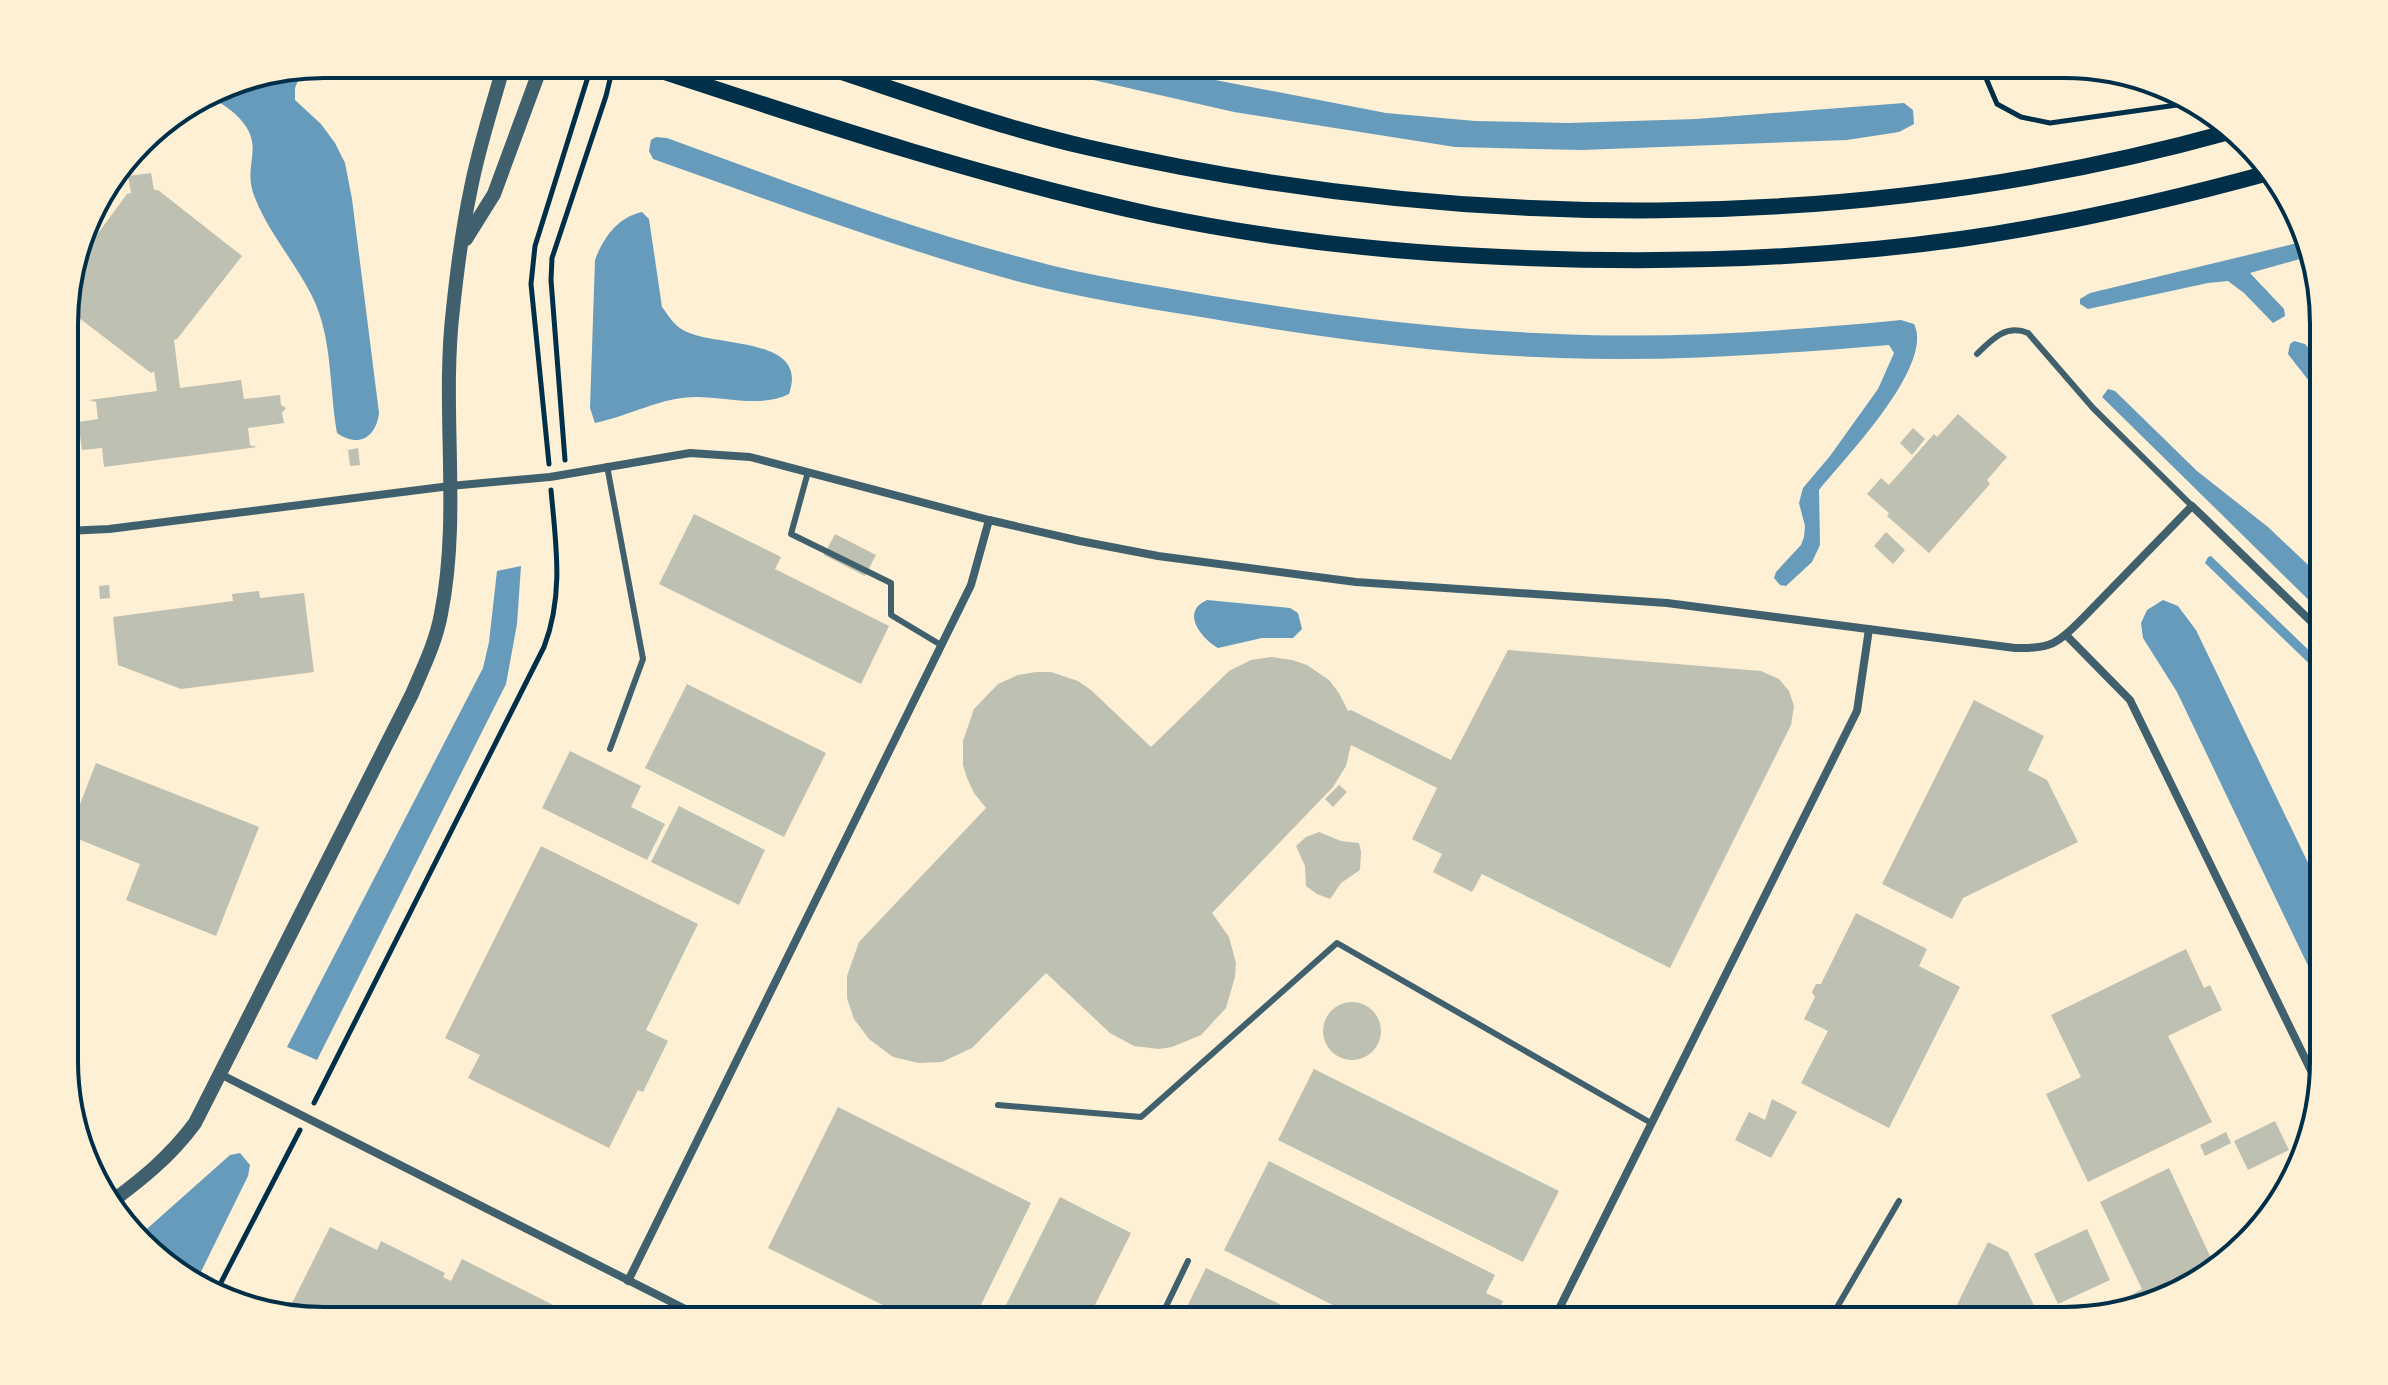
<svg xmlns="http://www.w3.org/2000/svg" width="2388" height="1385" viewBox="0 0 2388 1385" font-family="Quicksand,sans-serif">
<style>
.water{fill:#669bbc}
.building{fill:#bec0b2}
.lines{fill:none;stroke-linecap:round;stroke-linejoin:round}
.path{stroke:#003049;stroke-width:5}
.service{stroke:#3f606c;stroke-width:6}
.minor{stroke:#3f606c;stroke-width:8}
.tertiary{stroke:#3f606c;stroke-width:14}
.secondary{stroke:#003049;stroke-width:16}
.rim{fill:none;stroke:#003049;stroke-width:4}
</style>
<rect width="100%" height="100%" fill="#fdf0d5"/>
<g class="water">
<path d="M1023,64H1156L1179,73L1386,113L1475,121L1568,123L1696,119L1904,103L1913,110L1914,124L1899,132L1847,140L1582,150L1455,147L1234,112Z"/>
<path d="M303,68L295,88V100L321,124L335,143L345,163L352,199L379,413C376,438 358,448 337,433C329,387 333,336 311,294C294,261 269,233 255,198C240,162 270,146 234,113C223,104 216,99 201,98L225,84L262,80Z"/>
<path d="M656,137L667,138C786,181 904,227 1027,259C1088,276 1151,285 1213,296C1328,315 1443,330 1559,334C1673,339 1788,331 1901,320L1914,324C1935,365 1845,458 1819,490L1820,545L1812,562L1786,586L1780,585L1774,578L1776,572L1801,545L1804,537L1805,526L1799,503L1803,488L1830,456L1878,389L1894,353L1889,345C1780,354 1669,362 1560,358C1441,354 1323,338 1207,318C1145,308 1081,298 1020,282C896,248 774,202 653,159L649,151L651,140Z"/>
<path d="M642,212L649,219L662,307C668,315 674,325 683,330C713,348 810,335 789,394C762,408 725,397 697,397C660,397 630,416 595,423L590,408L595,260C603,238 618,217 642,212Z"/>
<path d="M2302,242L2307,257L2250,273L2284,309L2285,316L2273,323L2244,293L2228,281L2208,283L2088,309L2080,304V299L2090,293Z"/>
<path d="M2294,341L2305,344L2323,364V399L2288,354L2290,344Z"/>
<path d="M2108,389L2115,391L2197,471L2268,527L2323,579V614L2102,397Z"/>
<path d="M2211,556L2323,664V677L2205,563L2208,557Z"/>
<path d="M521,566L517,624L506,684L317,1060L287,1047L483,668L489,642L497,571Z"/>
<path d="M1207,600L1290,608L1298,613L1302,629L1293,638H1262L1218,648C1201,638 1180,612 1207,600Z"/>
<path d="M2163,600L2178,606L2196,630L2323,894V997L2177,692L2143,638L2141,623L2147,610Z"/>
<path d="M240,1153L250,1165L248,1176L194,1286L140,1235L230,1155Z"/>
</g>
<g class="building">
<path d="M151,173L154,190H158L242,256L177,339L174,340L180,388L241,380L244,399L280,395L281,405L286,408L282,413L284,423L248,428L250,445L257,447L104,467L102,448L82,450L78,422L98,419L96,402L89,400L157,391L154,371L151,373L66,308V290L73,267L127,194L131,193L128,176Z"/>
<path d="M1958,414L2007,457L1987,480L1990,484L1929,553L1887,516L1889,513L1867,494L1881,478L1889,485L1934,434L1937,437Z"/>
<path d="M1913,428L1925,439L1912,455L1900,443Z"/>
<path d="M358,448L360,465L350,466L348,450Z"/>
<path d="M694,514L781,557L775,569L889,626L861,684L659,584Z"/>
<path d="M1886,532L1905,550L1893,564L1874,546Z"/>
<path d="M835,534L876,555L865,576L824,555Z"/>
<path d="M109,585L110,598L100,599L99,586Z"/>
<path d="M259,591L260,598L304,593L314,672L181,689L118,665L113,617L233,601L232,594Z"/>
<path d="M1508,650L1761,671L1779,679L1789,691L1794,706L1791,725L1670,968L1482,874L1472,892L1433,872L1442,854L1412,839L1437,788L1351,745L1346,766L1333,787L1212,913L1229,937L1236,963L1235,977L1226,1008L1201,1035L1172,1047L1159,1049L1134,1046L1110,1033L1046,973L972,1048L942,1062L919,1063L893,1057L869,1039L854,1019L847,998V976L859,942L986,808L974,793L967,778L963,765V741L974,709L998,684L1018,675L1036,672H1051L1078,681L1091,690L1151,747L1229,671L1251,660L1271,657L1292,660L1307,665L1329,680L1339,693L1348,711L1351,710L1451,760Z"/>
<path d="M687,684L826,753L784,837L645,768Z"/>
<path d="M1974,700L2044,736L2028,770L2047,780L2078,842L1963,898L1952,919L1882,884Z"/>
<path d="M570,751L641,786L631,807L665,824L647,860L542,808Z"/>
<path d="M96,763L259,827L216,936L126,900L140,864L68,835Z"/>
<path d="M1339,785L1347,792L1333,807L1325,799Z"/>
<path d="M679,806L765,850L739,905L651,862Z"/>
<path d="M1319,832L1341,841L1359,843L1361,852L1360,870L1341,883L1330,899L1317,894L1306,886L1305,866L1296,846L1306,837Z"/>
<path d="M541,846L698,924L646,1030L668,1041L643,1092L638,1090L609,1148L468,1078L480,1055L445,1038Z"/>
<path d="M1856,913L1927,949L1919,966L1960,987L1889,1128L1801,1083L1828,1031L1804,1019L1815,997L1812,992L1816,984H1821Z"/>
<path d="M2186,949L2204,988L2210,985L2222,1010L2168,1036L2212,1122L2088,1182L2046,1094L2081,1077L2051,1015Z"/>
<circle cx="1352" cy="1031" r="29"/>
<path d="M1314,1069L1559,1191L1523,1262L1278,1140Z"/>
<path d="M1772,1099L1797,1112L1771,1158L1735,1140L1749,1112L1765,1120Z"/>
<path d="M838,1107L1031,1203L973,1321H915L768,1248Z"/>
<path d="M73,1112L88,1118L81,1135Z"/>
<path d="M2275,1121L2289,1150L2248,1170L2234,1141Z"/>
<path d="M2226,1132L2231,1143L2205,1156L2200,1145Z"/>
<path d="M1269,1161L1495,1275L1486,1293L1503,1301L1494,1321H1364L1224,1250Z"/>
<path d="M2169,1168L2210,1256L2243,1241L2208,1277L2088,1318L2142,1289L2100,1202Z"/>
<path d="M1060,1197L1131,1233L1087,1321H998Z"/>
<path d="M330,1227L377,1250L381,1241L445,1273L443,1277L451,1281L462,1259L585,1321H362L351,1315L348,1321H323L288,1311Z"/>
<path d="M2087,1229L2110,1280L2058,1304L2034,1254Z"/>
<path d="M1988,1242L2008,1252L2041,1320L1949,1321Z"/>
<path d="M1206,1268L1314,1321H1180Z"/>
</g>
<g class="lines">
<g class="path">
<path d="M1411,64L1551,74L1615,73L1659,64"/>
<path d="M1980,64L1997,104L2021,117L2050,123L2198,102"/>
<path d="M565,460L551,280L552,258L606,96L613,67"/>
<path d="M549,464L531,284L535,246L592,64"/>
<path d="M314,1103L544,647C564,595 556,545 551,490"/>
<path d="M216,1292L300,1130"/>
</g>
<g class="service">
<path d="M1977,354C1992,339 2006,324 2028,333L2093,408L2192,506"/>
<path d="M607,466L643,659L610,749"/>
<path d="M808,472L791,534L891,583V615L941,645"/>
<path d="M998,1105L1141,1117L1337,943L1651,1123"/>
<path d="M1159,1321L1188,1261"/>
<path d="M1829,1321L1899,1201"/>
</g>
<g class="minor">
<path d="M66,531L109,529L450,486L550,477L690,453L750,457L989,520L1080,541L1158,556L1356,582L1667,603L2015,648C2051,649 2057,644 2083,618L2192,506L2323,633"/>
<path d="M2066,635L2130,700L2320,1089"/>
<path d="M220,1074L709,1321"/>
<path d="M628,1281L971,585L989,520"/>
<path d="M1553,1321L1857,711L1869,629"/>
</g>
<g class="tertiary">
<path d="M466,239L494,194L542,64"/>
<path d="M107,1205C141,1180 170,1157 195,1123L412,694C423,668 436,642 441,614C461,514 441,410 453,309C457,271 463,225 471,188C479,146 493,105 504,64"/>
</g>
<g class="secondary">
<path d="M640,64C810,120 979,177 1154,215C1268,239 1385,252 1502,257C1655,264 1810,260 1961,239C2066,224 2170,200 2272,172"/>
<path d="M817,64C906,93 995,126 1086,147C1460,233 1858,235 2229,132"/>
</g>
</g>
<path d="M0 0H2388V1385H0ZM324 78H2064A246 246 0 0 1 2310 324V1061A246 246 0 0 1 2064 1307H324A246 246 0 0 1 78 1061V324A246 246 0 0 1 324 78Z" fill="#fdf0d5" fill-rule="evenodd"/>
<path class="rim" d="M324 78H2064A246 246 0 0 1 2310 324V1061A246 246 0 0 1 2064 1307H324A246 246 0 0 1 78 1061V324A246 246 0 0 1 324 78Z"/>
</svg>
